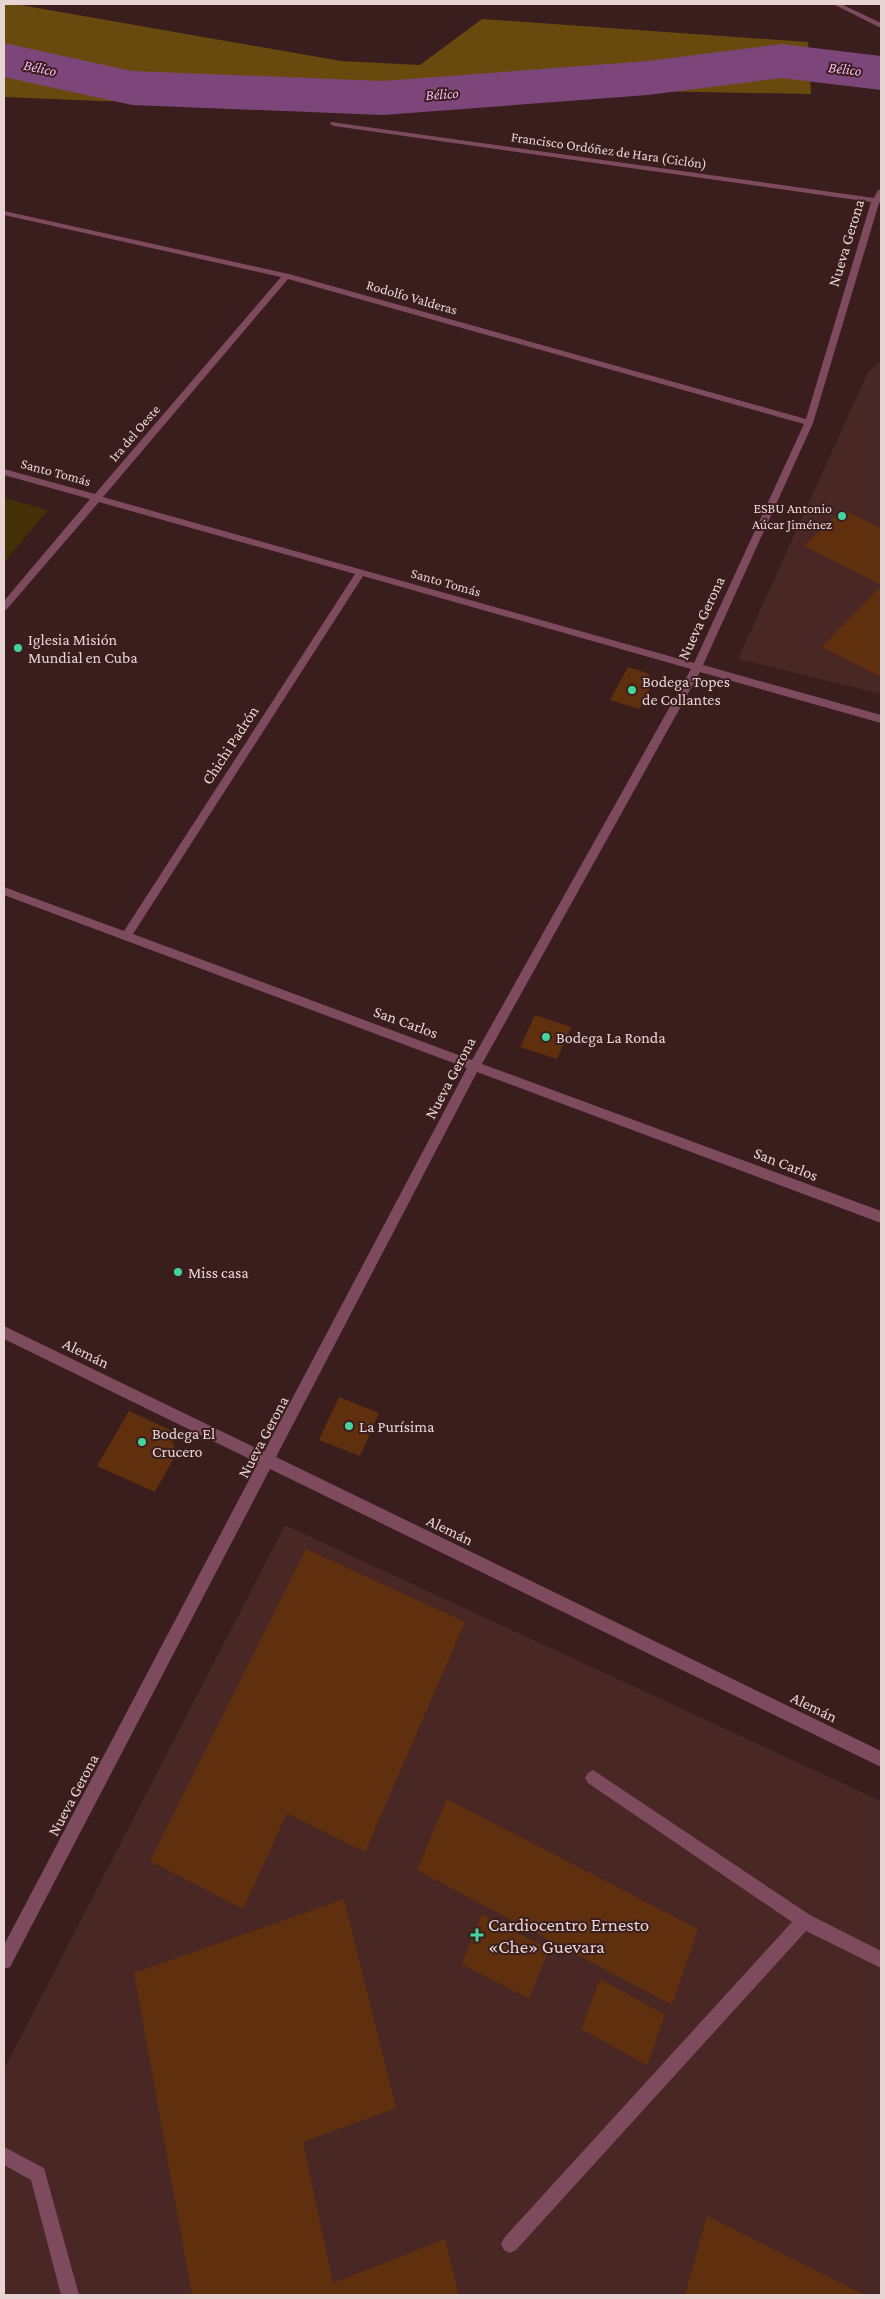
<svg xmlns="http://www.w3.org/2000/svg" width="885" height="2299" viewBox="0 0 885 2299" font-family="'Crimson Pro',serif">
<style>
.built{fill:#482725}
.green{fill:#443007}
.forest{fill:#684a0e}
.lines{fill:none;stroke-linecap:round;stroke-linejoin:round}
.river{fill:#7c467b;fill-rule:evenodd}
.building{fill:#60300e}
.lane{fill:#7e4b5e;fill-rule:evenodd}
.street{fill:#7e4b5e;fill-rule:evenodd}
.poi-dot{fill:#45d49f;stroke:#391e1d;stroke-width:2}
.labels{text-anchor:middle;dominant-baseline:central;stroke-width:4;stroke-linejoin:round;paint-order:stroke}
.far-street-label{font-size:14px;fill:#e7d4d3;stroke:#391e1d}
.far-poi-label{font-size:14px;fill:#e7d4d3;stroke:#391e1d;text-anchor:end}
.far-water-label{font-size:15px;font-style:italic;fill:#f7b8f4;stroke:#391e1d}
.street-label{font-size:16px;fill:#e7d4d3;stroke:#391e1d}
.poi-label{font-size:16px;fill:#e7d4d3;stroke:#391e1d;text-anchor:start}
.near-poi-label{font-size:19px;fill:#e7d4d3;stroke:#391e1d;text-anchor:start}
</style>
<rect width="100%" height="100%" fill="#391e1d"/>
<g class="built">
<path d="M881,361V694L738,659L868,372Z"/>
<path d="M285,1525L881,1801V2295H4V2069Z"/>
</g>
<path class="green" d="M4,498L48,510L4,562Z"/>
<path class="forest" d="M4,4H15L341,61L420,65L482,19L808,42L811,94L595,90L397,105L100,101L4,97Z"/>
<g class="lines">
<path class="river" d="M4,43L132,71L383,81L648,61L781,44L881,56V90L781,78L648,95L383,115L132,105L4,77Z"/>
</g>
<g class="building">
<path d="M842,509L881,528V585L804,546Z"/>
<path d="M881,586V677L822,647Z"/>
<path d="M628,667L647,673L654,681L639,709L610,700Z"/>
<path d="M535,1015L571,1027L557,1059L520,1047Z"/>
<path d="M339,1397L379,1413L360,1456L319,1440Z"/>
<path d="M129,1411L170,1430L176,1454L155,1492L97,1466Z"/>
<path d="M306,1549L465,1622L365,1852L287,1813L243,1909L150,1861Z"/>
<path d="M447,1799L698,1929L672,2005L417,1870Z"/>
<path d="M344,1899L396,2108L303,2142L333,2283L445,2239L459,2295H192L134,1973Z"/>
<path d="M482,1915L549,1949L529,1999L462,1964Z"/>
<path d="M600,1979L665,2015L647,2065L581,2029Z"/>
<path d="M707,2216L864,2295H685Z"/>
</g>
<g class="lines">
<g class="lane">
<path d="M593,1770L810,1915L881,1951V1968L806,1931L516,2250L510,2253L504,2250L501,2244L504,2238L792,1922L588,1783L585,1778L588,1773Z"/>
<path d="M4,2147L44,2168L79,2295H61L31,2180L4,2165Z"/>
</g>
<g class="street">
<path d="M833,4H841L881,23V28Z"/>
<path d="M331,122L874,198L878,190H881V203H879L813,423L703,665L881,715V723L700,672L482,1064L881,1211V1223L477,1072L276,1457L881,1751V1767L270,1469L10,1967L4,1969V1945L258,1463L4,1339V1326L264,1452L467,1068L4,895V887L124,931L355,574L99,502L7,609L4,610V601L90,499L4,475V469L95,494L281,277L4,215V211L289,274L806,419L871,202L334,126L330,124ZM288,279L804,424L694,663L103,497ZM363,576L691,669L472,1060L133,934Z"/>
</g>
</g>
<g class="poi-dot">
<circle cx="842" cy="516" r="5"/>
<circle cx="18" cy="648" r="5"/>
<circle cx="632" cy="690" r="5"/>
<circle cx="546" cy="1037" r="5"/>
<circle cx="178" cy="1272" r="5"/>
<circle cx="349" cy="1426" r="5"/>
<circle cx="142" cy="1442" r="5"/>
<path d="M474.5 1927.5h5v5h5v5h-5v5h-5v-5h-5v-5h5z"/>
</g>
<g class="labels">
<g class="far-street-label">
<text transform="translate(609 150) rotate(8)">Francisco Ordóñez de Hara (Ciclón)</text>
<text transform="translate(412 297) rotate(16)">Rodolfo Valderas</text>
<text transform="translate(134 433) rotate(-49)">1ra del Oeste</text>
<text transform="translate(56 472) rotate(15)">Santo Tomás</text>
<text transform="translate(446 582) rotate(16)">Santo Tomás</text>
</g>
<g class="far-poi-label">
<text x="832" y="508">ESBU Antonio<tspan x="832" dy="16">Aúcar Jiménez</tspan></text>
</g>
<g class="far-water-label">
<text transform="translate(40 68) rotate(12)">Bélico</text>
<text transform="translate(845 69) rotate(7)">Bélico</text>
<text transform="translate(442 94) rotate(-4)">Bélico</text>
</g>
<g class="street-label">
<text transform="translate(846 243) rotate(-73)">Nueva Gerona</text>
<text transform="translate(701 618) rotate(-65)">Nueva Gerona</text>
<text transform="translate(230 745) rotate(-57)">Chichi Padrón</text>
<text transform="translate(406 1022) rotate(20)">San Carlos</text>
<text transform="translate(450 1078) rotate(-62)">Nueva Gerona</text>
<text transform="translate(786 1164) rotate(21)">San Carlos</text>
<text transform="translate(86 1353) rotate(26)">Alemán</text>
<text transform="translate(263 1437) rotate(-62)">Nueva Gerona</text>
<text transform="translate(450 1530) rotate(26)">Alemán</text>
<text transform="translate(814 1707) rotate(26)">Alemán</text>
<text transform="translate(73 1795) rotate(-62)">Nueva Gerona</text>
</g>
<g class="poi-label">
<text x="28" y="639">Iglesia Misión<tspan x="28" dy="18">Mundial en Cuba</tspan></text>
<text x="642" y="681">Bodega Topes<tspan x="642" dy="18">de Collantes</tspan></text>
<text x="556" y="1037">Bodega La Ronda</text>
<text x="188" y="1272">Miss casa</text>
<text x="359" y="1426">La Purísima</text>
<text x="152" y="1433">Bodega El<tspan x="152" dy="18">Crucero</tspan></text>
</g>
<g class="near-poi-label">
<text x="488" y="1924">Cardiocentro Ernesto<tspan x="488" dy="22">«Che» Guevara</tspan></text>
</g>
</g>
<rect width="885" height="2299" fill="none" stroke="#e7d4d3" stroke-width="10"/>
</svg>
